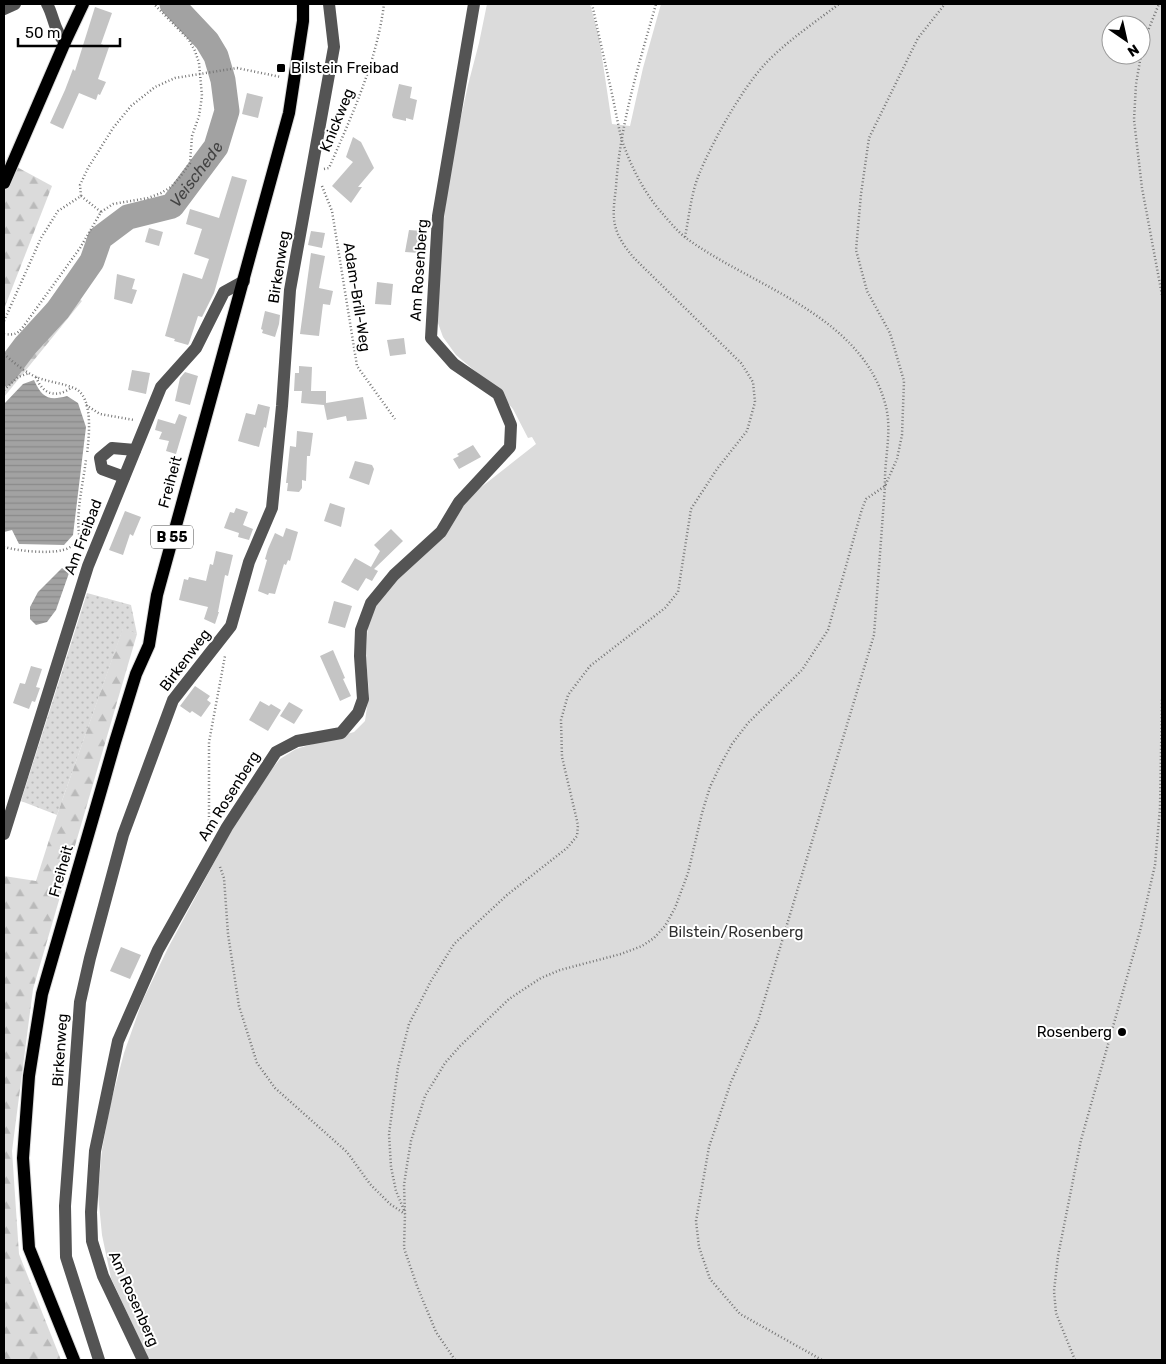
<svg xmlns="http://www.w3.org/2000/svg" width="1166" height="1364" viewBox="0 0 1166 1364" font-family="Rubik,sans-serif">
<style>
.grass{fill:url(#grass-dots)}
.forest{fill:url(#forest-firs)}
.green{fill:#dbdbdb;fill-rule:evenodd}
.water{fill:url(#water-rules)}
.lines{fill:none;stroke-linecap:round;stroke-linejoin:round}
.river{stroke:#a2a2a2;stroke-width:25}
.building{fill:#c4c4c4}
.major-casing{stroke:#dbdbdb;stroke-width:14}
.path{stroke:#767676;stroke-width:2.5;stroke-dasharray:1 2.5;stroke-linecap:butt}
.minor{stroke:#545454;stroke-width:12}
.major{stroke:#000;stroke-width:12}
.poi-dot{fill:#000;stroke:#fff;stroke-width:2}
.labels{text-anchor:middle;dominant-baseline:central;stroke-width:4;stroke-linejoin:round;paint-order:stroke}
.shield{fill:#fff;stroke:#4c4c4c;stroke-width:1}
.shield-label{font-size:14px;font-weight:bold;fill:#000}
.poi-label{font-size:15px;fill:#000;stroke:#fff;text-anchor:start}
.street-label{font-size:15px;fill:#000;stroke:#fff}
.park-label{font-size:15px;fill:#323232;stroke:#fff}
.water-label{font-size:16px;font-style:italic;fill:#434343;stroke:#fff}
</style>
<defs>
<pattern id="grass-dots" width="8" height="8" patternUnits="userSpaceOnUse" patternTransform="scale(1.25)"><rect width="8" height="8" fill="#dbdbdb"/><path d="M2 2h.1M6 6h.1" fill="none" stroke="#bababa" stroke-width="1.8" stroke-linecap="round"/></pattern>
<pattern id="forest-firs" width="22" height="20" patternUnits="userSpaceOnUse" patternTransform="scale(1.25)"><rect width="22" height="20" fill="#dbdbdb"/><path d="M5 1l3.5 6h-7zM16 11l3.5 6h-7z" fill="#bababa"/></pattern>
<pattern id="water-rules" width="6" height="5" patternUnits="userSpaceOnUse" patternTransform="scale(1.25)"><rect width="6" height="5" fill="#a2a2a2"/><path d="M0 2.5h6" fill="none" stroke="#8a8a8a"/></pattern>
</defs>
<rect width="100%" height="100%" fill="#fff"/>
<path class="grass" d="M87,593L131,605L137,634L123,629L57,815L21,801Z"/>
<g class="forest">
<path d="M4,160L52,186L4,309Z"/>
<path d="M61,285L82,301L4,397V360Z"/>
<path d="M123,628L137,634L33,989L12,1151L19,1254L61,1360H4V876L36,881L57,815Z"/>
</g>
<path class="green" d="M487,4H590L599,37L612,124L630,126L643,68L661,4H1162V1360H149L111,1278L102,1235L98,1194L102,1150L110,1106L124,1053L142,1002L168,948L243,809L268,774L280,759L296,749L354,732L365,721L369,693L366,658L368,621L381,592L414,558L444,538L461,508L475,492L536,444L532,437L528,438L513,409L494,387L456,355L443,337L434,312L449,172L468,85L479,43ZM1111,25H1141V55H1111Z"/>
<g class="water">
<path d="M34,380C42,398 49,401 67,396L78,403L86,427L73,535L64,545L19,544L12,530L4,532V404L23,384Z"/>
<path d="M62,568L69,573L56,610L47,622L36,625L30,619V607L38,592Z"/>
</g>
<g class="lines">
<path class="river" id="s1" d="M4,374L25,346L58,310L92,261L100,238L128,217L172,206L216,147L227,111L223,80L216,56L207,41L172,4"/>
</g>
<g class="building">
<path d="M95,7L112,13L101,44L109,47L98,79L106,82L100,95L98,94L96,100L79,93L63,129L50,123L65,90L73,69L75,71Z"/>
<path d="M399,84L412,87L410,98L417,100L413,120L406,118V121L393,118L392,115Z"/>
<path d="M247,93L263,97L258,118L242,114Z"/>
<path d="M353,137L361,142L374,168L358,187H362L351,203L332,186L353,162L346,157Z"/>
<path d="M232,176L247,180L214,293L202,317L198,316L189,343L188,345L174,341L175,339L165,336L183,273L202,279L209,259L194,254L202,229L186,224L190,209L219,218Z"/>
<path d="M149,228L163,232L159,246L145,242Z"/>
<path d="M409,230L422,231L420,253L405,252Z"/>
<path d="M311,231L325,233L322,248L308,245Z"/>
<path d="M311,253L325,256L319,288L333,291L330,305L323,304L319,336L300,334Z"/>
<path d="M117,274L135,279L132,289L137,290L132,304L114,299Z"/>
<path d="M377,282L393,284L391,305L375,304Z"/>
<path d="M265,311L280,315L279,324L275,337L262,333L263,330L261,329Z"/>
<path d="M404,338L406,354L390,356L387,340Z"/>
<path d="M299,366L312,367L311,391H326V403L363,397L367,419L347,421L346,416L327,420L324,405L301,403L302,391H294L295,373H299Z"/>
<path d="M132,370L150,373L146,394L128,390Z"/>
<path d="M185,372L198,376L190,405L175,401L180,378Z"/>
<path d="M258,404L270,407L266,428L264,427L259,447L238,441L246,413L255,415Z"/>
<path d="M179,414L187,417L176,454L166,451L169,441L159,439L162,432L155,430L158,419L175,424Z"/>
<path d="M297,431L313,433L310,456H307L306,481L302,480V488L299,492L287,491L288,483H286L290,446L296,447Z"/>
<path d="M473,445L481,457L459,469L453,459L459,456L457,454Z"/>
<path d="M355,461L372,465L374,469L369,485L349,478Z"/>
<path d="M330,503L345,508L341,527L324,521Z"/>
<path d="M236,508L248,512L243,525L253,529L249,540L238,537L239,533L224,528L230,512L234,513Z"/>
<path d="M125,511L141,517L133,536L130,534L123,555L109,550Z"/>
<path d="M286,528L298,532L290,561L288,560L286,565L284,564L275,594L269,593L268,595L258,591L267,560L265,559L268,549L275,533L283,537Z"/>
<path d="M391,529L403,541L374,569L378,571L372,581L366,578L358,591L341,582L355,558L371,567L380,551L374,545Z"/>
<path d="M216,551L233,555L228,576L225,575L218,612H219L215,624L204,619L208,607L179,600L184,579L188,580L189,577L206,581L210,564L213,565Z"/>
<path d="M334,601L352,606L345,628L328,623Z"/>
<path d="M333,650L345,678L343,679L351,696L340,701L320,656Z"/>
<path d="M31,666L42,669L36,687L40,688L35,702L32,701L29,709L13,703L20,683L25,684Z"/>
<path d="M195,686L210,696L207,700L211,703L201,717L192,711L190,713L180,706Z"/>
<path d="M260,701L269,706L271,704L281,710L268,731L249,720Z"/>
<path d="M289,702L303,710L294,724L280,716Z"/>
<path d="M121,947L141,955L130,979L110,971Z"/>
</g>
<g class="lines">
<g class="major-casing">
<g id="major">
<path d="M4,183L65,42L83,4"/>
<path d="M74,1360L29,1248L23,1158L29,1076L42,994L115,742L136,674L149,645L157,595L289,113L303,21V4"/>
</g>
</g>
<g class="path">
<path d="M592,4C598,31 604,58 610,85C614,102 617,120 621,137C629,163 644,193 662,213C669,221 677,231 686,238C753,287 860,314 885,403C893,430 884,458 885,486L874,635L758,1021L731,1082L709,1147L696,1221L699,1247L710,1279L740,1314L822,1360"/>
<path d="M1141,52L1142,45L1159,4"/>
<path d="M1141,55L1136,84L1134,120L1142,188L1162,295"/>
<path d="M324,169L329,168C352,115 377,61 384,4"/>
<path d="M322,186L332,211L357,366L395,419"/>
<path d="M81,196L101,212"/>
<path d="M685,237C689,217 691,195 698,177C711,144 741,90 765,64C787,41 814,23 839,4"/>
<path d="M4,321L41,238L58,211L81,196L80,185L88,168L113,128L131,106L155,87L175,78L237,68L281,77"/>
<path d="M4,334C13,335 17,335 23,327L80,248L101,212L113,204L148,198L161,193L171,187L180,177L190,163L192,136L199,116L202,96L199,63L195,51L189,40L154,4"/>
<path d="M4,354C13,362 25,372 36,377C48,382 62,383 74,388C94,396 89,437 87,454"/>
<path d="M36,377C43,395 56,398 71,388"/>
<path d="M4,390L18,377L29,373"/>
<path d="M86,405L100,414L134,420"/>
<path d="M4,547C19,551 48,554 63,550C69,549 74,544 80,541"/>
<path d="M82,548C73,520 83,487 86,459"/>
<path d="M209,831V742L225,656"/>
<path d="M220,867L224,878L228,934L239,1006L257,1063L275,1088L347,1152L370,1184L390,1204L405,1214"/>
<path d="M404,1210L396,1191L391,1167L389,1134L398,1067L409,1024L431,981L454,944L507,895L567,848L577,836L578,825L562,757L561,720L568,695L590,666L665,608L678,592L691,509L717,469L747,431L755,402L753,382L741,363L634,258C624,246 615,234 614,218C613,208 615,197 616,187C620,124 639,64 656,4"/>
<path d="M455,1360L436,1332L417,1286L404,1248L405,1214L404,1185L407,1165L411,1141L425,1096L445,1063L460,1046L509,999L541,978L560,970L621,954L642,946L654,938L665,926L675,908L688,873L702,813L710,787L721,764L732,744L748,723L802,670L828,630L862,509L866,499L885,486L897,459L902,435L904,381L890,333L867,291L856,250L861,194L869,138L918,38L945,4"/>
<path d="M1075,1360L1056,1313L1054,1291L1058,1256L1081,1140L1140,931L1155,865L1160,808L1162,698"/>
</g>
<g class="minor">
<path d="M47,4C54,16 54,32 65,42"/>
<path d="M4,9L15,4"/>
<path d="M124,477L102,469L100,458L112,448L135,450"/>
<path d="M4,834L88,566L161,387L196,348L224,292L244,281"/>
<path d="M99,1360L66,1257L65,1206L80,1002L90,958L123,835L173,700L231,626L249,562L272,508L282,406L290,290L334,47L329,4"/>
<path d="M143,1360L103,1276L92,1241L91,1212L95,1151L118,1041L158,950L227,827L276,752L297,741L341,733L358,713L363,699L360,656L361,630L371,603L394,575L441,532L459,502L510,447L511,425L498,394L454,364L431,338L438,216L474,4"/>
</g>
<use href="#major" class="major"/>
</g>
<g class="poi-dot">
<rect x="276" y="63" width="10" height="10" rx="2.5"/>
<circle cx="1122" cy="1032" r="5"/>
</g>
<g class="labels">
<rect class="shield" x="151" y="525.5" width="42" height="23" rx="4"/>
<g class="shield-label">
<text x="172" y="537">B 55</text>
</g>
<g class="poi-label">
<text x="291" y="68">Bilstein Freibad</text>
<text x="1112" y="1032" text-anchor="end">Rosenberg</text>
</g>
<g class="street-label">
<text transform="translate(337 120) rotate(-68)">Knickweg</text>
<text transform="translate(279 267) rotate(-81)">Birkenweg</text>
<text transform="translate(419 270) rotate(-86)">Am Rosenberg</text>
<text transform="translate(357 297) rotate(81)">Adam-Brill-Weg</text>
<text transform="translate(170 482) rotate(-75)">Freiheit</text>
<text transform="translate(83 537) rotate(-69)">Am Freibad</text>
<text transform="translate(185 660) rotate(-53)">Birkenweg</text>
<text transform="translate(229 796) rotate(-58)">Am Rosenberg</text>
<text transform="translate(61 871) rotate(-74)">Freiheit</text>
<text transform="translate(60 1050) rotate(-86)">Birkenweg</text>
<text transform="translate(134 1299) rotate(66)">Am Rosenberg</text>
</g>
<g class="park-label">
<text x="736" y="932">Bilstein/Rosenberg</text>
</g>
<g class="water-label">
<text stroke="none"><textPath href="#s1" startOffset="288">Veischede</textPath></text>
</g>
</g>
<rect width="1166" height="1364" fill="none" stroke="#000000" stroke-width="10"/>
<g transform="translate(1126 40) rotate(146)"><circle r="24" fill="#ffffff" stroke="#999999"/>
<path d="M0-4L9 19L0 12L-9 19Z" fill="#000000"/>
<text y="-8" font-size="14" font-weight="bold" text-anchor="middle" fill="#000000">N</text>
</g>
<path d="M18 38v8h102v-8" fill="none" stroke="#000000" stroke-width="2.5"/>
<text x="25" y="38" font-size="15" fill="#000000" stroke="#ffffff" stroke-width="4" paint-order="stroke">50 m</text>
</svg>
